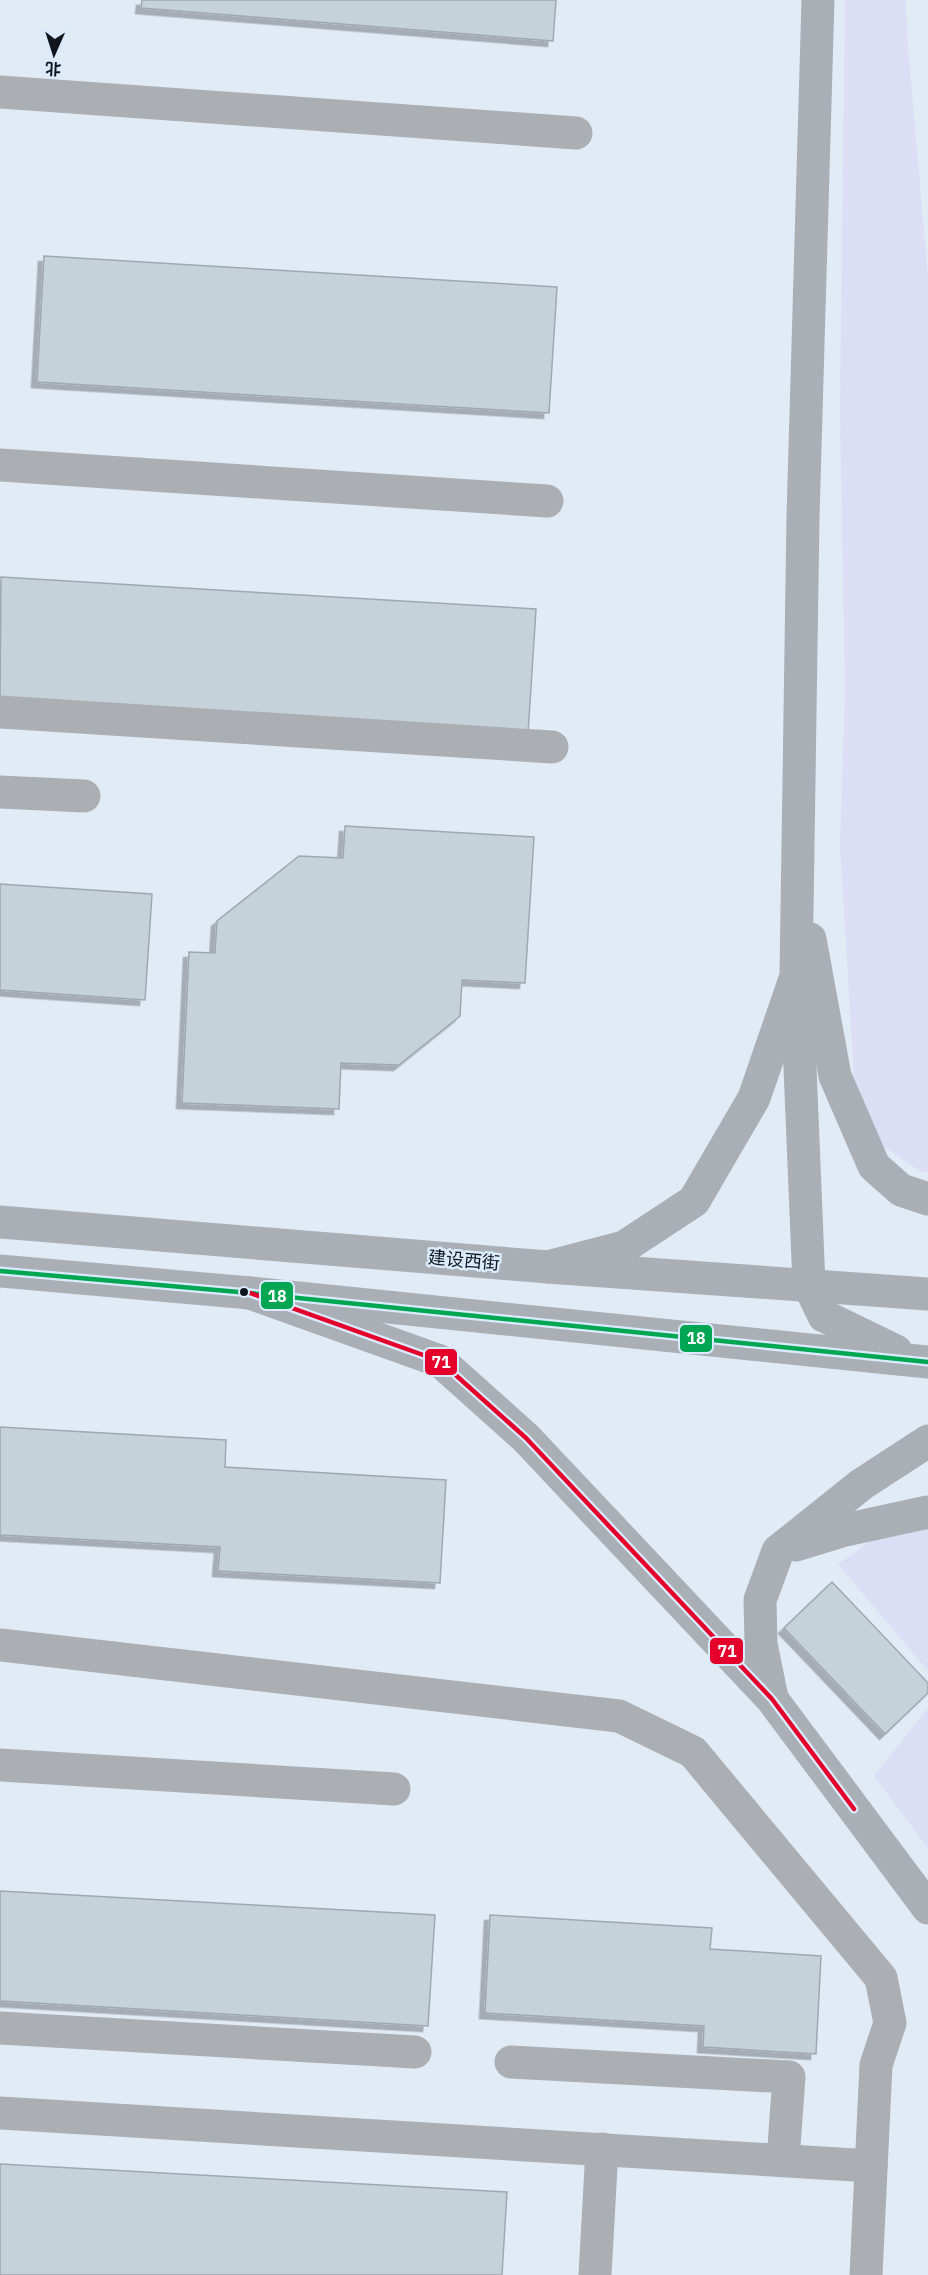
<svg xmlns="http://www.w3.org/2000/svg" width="928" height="2275" viewBox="0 0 928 2275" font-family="'IBM Plex Sans','Noto Sans SC',sans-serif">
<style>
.green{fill:#dbdef4}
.building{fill:#c5d2da;stroke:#a0a8af;stroke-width:1.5;filter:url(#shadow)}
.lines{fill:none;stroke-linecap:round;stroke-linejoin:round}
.minor{stroke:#abafb4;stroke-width:33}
.secondary{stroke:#aaafb5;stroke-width:33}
.bus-1-casing{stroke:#d9ebfd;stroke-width:9}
.bus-2-casing{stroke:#d9ebfd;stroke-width:9}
.bus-1{stroke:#00a651;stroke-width:4.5}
.bus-2{stroke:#e4002b;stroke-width:4.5}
.bus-dot{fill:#10161c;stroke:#d9ebfd;stroke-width:2}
.labels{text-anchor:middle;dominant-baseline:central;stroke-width:5;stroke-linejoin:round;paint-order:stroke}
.street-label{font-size:18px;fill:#10161c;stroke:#d9ebfd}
.line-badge{stroke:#d9ebfd;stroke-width:2}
.badge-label{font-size:16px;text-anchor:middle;font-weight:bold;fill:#fff}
</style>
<defs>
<filter id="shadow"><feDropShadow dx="-5.5" dy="5.5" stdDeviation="0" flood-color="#0004"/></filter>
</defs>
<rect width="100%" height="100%" fill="#e1ebf5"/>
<g class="green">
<path d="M845,0H906L907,35L928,278V1173L920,1171L880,1144L854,1077L840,846L845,693L840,412Z"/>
<path d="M928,1527V1671L838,1564L880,1535Z"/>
<path d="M928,1708V1848L874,1776Z"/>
</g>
<g class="building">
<path d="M142,0H556L553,41L141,8Z"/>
<path d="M44,256L557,287L549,413L37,382Z"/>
<path d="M1,577L536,609L528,734L0,701Z"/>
<path d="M345,826L534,837L525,983L462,980L460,1016L399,1065L341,1063L339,1109L182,1103L189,952L215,953L217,921L299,856L343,858Z"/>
<path d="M0,884L152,894L145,1000L0,990Z"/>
<path d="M0,1427L226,1440L225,1467L446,1480L440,1583L218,1571L220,1547L0,1535Z"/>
<path d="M832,1582L928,1683V1693L885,1734L784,1628Z"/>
<path d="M0,1891L435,1915L428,2026L0,2001Z"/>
<path d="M490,1915L712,1928L710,1949L821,1956L816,2054L703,2047L704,2026L485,2013Z"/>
<path d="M0,2164L507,2192L502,2275H0Z"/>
</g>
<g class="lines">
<g class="minor">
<path d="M0,92L576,133"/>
<path d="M0,465L547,501"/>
<path d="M0,712L552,747"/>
<path d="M0,792L84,796"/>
<path d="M0,1645L619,1716L693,1752L881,1978L890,2023L876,2065L866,2275"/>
<path d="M0,1765L394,1789"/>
<path d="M0,2028L415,2052"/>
<path d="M511,2062L789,2077L783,2160"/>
<path d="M0,2113L871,2166"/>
<path d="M595,2275L602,2149"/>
</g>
<g class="secondary">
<path d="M810,939L835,1076L874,1166L901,1190L928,1199"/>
<path d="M797,995L809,1285L824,1316L896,1351"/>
<path d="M0,1222L548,1267L928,1294"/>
<path d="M548,1267L624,1247L694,1201L754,1098L796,976L803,517L818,0"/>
<path d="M0,1271L250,1293L928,1362"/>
<path d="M250,1293L440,1361L526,1438L772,1699L928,1908"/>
<path d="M796,1545L845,1530L928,1512"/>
<path d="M772,1698L761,1644L760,1600L778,1551L862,1484L928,1441"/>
</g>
<g class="bus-1-casing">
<path id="bus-1" d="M0,1271L250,1293L928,1362"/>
</g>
<g class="bus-2-casing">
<path id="bus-2" d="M250,1293L440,1361L526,1438L772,1699L854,1809"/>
</g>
<use href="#bus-1" class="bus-1"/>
<use href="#bus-2" class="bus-2"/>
</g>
<circle class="bus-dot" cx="244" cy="1292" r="5"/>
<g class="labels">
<g class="street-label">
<text transform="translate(464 1260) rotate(5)">建设西街</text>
</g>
</g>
<g class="line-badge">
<rect x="260" y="1281" width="34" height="29" rx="6" fill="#00a651"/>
<rect x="679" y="1324" width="34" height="29" rx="6" fill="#00a651"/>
<rect x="424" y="1348" width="34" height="28" rx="6" fill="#e4002b"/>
<rect x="709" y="1637" width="35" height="28" rx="6" fill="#e4002b"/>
</g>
<g class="badge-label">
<text x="277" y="1302">18</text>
<text x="696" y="1344">18</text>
<text x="441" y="1368">71</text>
<text x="727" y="1657">71</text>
</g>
<g transform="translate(54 54) rotate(183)" stroke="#d9ebfd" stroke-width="4.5" paint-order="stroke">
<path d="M0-4.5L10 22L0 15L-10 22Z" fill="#10161c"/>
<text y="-9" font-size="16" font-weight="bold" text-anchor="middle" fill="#10161c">北</text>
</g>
</svg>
